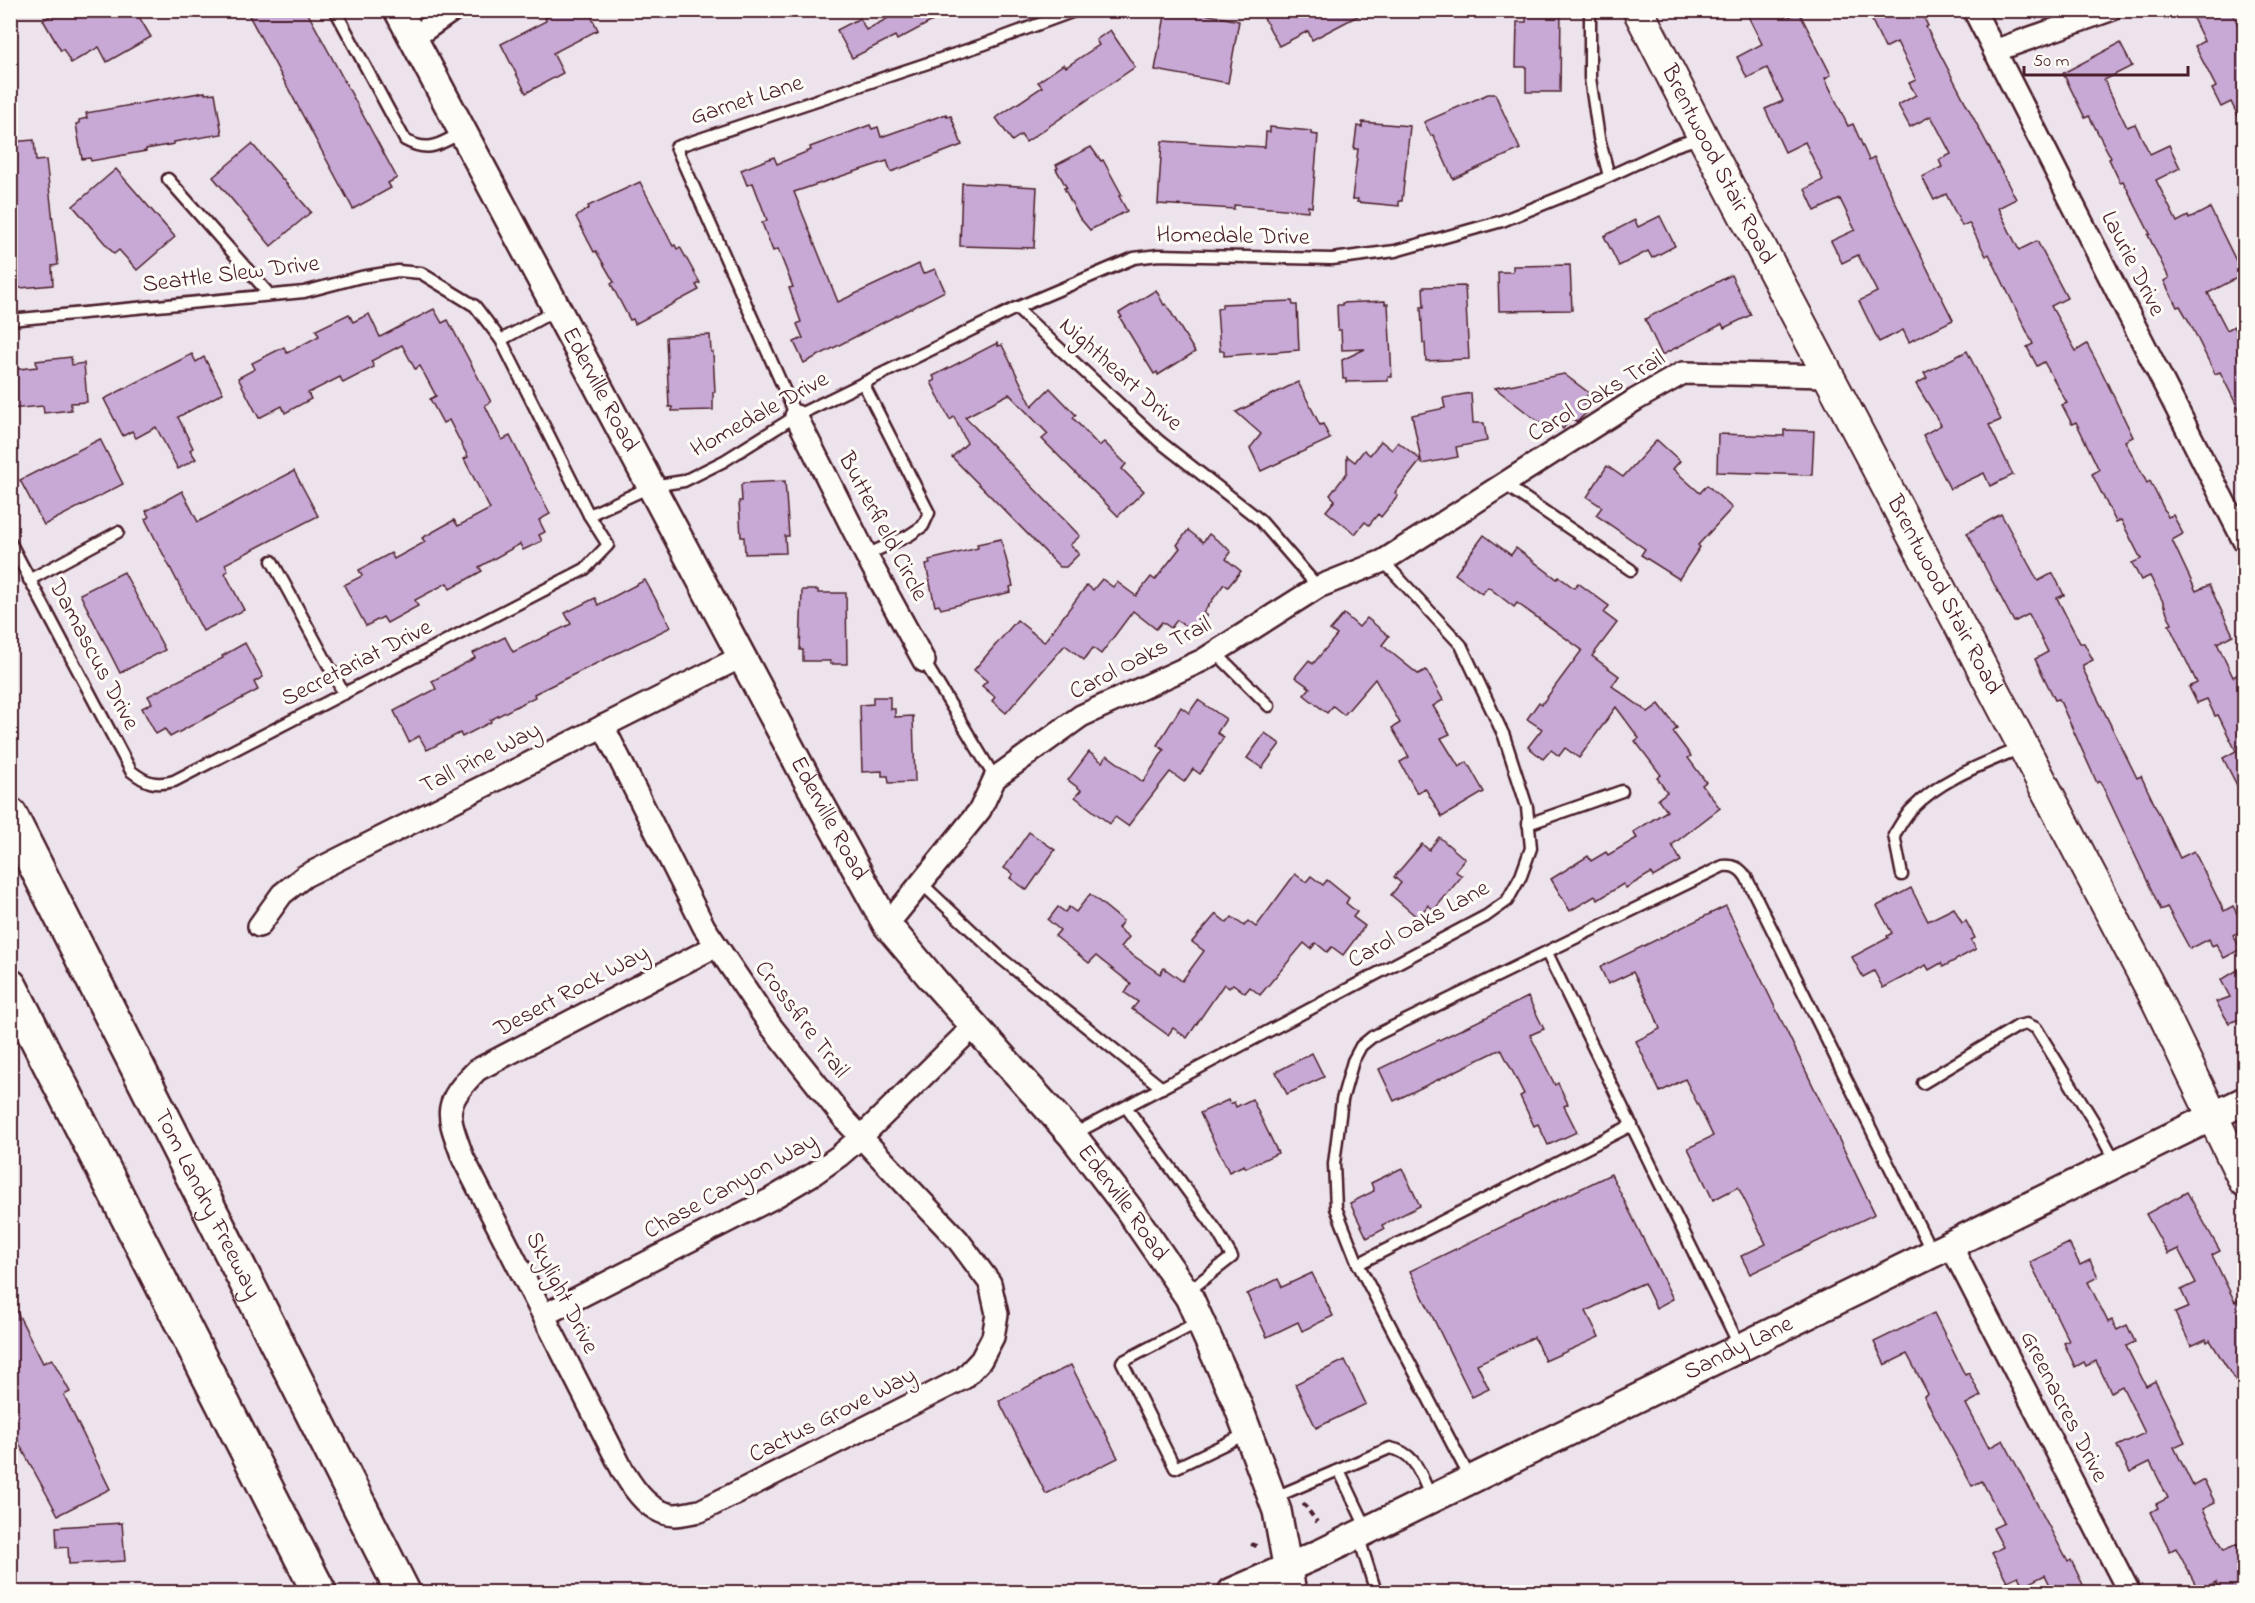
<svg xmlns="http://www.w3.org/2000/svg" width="2255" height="1603" viewBox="0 0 2255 1603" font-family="'Indie Flower',sans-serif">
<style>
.building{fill:#c8a8d4;stroke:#4a1f2b;stroke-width:1.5}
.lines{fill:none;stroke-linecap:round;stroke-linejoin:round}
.service-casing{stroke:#4a1f2b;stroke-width:15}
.minor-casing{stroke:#4a1f2b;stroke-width:26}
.tertiary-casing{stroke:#4a1f2b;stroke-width:32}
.secondary-casing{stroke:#4a1f2b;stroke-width:34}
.motorway-casing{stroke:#4a1f2b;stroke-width:38}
.path{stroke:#4a1f2b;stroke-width:4;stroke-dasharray:6 4.5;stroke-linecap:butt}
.service{stroke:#fdfcf7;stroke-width:10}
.minor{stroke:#fdfcf7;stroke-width:21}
.tertiary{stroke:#fdfcf7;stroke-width:27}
.secondary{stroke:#fdfcf7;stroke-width:30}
.motorway{stroke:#fdfcf7;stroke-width:33}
.labels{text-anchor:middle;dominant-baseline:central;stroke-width:6;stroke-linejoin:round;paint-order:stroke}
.street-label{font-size:24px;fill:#4a1f2b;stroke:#fdfcf7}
</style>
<rect width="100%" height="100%" fill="#ede3ec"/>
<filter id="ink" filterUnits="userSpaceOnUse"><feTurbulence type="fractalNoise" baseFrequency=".0167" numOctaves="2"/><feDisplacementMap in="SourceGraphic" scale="12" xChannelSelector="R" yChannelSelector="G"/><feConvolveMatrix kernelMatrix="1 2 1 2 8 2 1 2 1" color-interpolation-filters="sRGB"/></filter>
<g filter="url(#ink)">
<g class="building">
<path d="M60,10H135L151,37L107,62L99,47L71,63L63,49L61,51L43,20Z"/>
<path d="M246,10H306L397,178L388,183L391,188L353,209Z"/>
<path d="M561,10H588L598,30L553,53L563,73L526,93L501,44L546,21L545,18Z"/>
<path d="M903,10H953L897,40L895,36L852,58L837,30L860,18L866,30Z"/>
<path d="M1166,10H1185L1239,21L1228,83L1155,70Z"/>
<path d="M1279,10H1369L1312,40L1308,31L1279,46L1264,18Z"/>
<path d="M1527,10H1561L1560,92H1526V67H1516L1517,22H1526Z"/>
<path d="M1745,10H1786L1789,17L1799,12L1831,75L1825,78L1848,126L1853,124L1869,160L1874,157L1912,238L1953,320L1909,342L1903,330L1879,342L1859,301L1877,292L1858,255L1842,263L1831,241L1855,230L1840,199L1815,211L1805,189L1823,180L1805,142L1785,152L1765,109L1783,101L1767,68L1747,78L1737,57L1762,44Z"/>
<path d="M1867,10H1920L1928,26L1926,27L2016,199L1998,208L2019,250L2037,241L2067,298L2051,306L2076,351L2087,344L2102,372L2133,437L2125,441L2147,483L2150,481L2168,517L2173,515L2183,534L2172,540L2196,591L2209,585L2233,635L2217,643L2233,677L2244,671V799L2223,758L2236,751L2218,715L2215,716L2207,699L2197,703L2189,687L2197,683L2169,625L2172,624L2164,606H2165L2150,576L2141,580L2132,563L2141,559L2121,520L2116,522L2092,474L2099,470L2076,422L2072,424L2062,405L2067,403L2044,362L2037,366L2027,347L2033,344L1989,254L1986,256L1969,223L1962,226L1946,194L1934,200L1922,177L1942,167L1939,160L1951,154L1931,116L1910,127L1898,105L1916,95L1909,83L1916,80L1897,42L1885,48Z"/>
<path d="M2189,10H2231L2244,37V128L2231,102L2221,107L2212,89L2216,87L2195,46L2204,41Z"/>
<path d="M1110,30L1135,67L1026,142L1021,135L1012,141L996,118L1042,87L1038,82L1064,64L1066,67L1099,45L1096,40Z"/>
<path d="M2120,43L2132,66L2104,80L2127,127L2135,124L2150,154L2169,145L2180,168L2156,180L2177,222L2188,216L2189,219L2210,208L2243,275L2208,293L2227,330L2234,326L2244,347V420L2220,372L2215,374L2190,323L2180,306L2177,307L2164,281L2169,278L2148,235L2150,234L2123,181L2120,182L2109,159L2111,158L2089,116L2085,118L2063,73Z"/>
<path d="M205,92V94L215,93L222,134L174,142V144L146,149V151L91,161L90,158L82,159L76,124L79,123V120L87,118L86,113Z"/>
<path d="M1488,94H1495L1520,149L1453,179L1433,135L1431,136L1424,122Z"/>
<path d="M946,114L947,117L951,116L962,145L891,172L887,161L794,192L838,302L919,264L923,274L935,269L945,291L804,363L794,342L803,338L797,324L801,322L789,288L793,287L778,249L773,251L762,223L767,220L753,183L747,185L741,170L774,157L777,164L811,150L810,147L870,125L872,129L878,127L881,137Z"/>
<path d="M1362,122L1410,126L1402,201H1399V206L1357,202L1358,199H1352L1358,149H1354L1357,126L1362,127Z"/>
<path d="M1270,127L1311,131V134L1318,135L1312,207L1308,206V211L1234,205V209L1158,204L1162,141L1265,147L1266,132H1270Z"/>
<path d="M34,140L36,161L46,160L58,265L52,266L53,285L10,289V142Z"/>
<path d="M252,144L311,212L271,246L213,177Z"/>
<path d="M1091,147L1101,161L1103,160L1122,195L1119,196L1127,211L1090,230L1079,217L1064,188H1067L1056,169L1058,168L1056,165Z"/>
<path d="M116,169L175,237L137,270L119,250L114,254L73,206Z"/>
<path d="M640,182L673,246L675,245L677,249L680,247L700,283L696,285L699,290L635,324L633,319L630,320L611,284L614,282L596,251L594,252L576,217L589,208L588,206Z"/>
<path d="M962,183L1037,187L1034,248L960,246Z"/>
<path d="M1660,216L1675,246L1652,258L1648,251L1619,266L1604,236L1635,220L1638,227Z"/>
<path d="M1570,265L1572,310L1499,311L1498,272H1513V266Z"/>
<path d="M1731,275L1751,315L1724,328L1722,324L1662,355L1645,319Z"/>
<path d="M1465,286L1469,359L1426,361L1425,343H1423L1421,307H1424L1423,287Z"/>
<path d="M1156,290L1164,305L1166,304L1195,352L1158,375L1157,372L1154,374L1120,318L1122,317L1119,313Z"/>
<path d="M1292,301L1293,305H1297L1299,350L1224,356V351H1220L1217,309L1222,308V304Z"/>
<path d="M1385,301V304H1388L1392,377H1388V381L1346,382V379H1343L1342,360L1365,349L1342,350L1341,330H1338L1337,305H1342V303Z"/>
<path d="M434,309L442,323L448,320L491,402L485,405L502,440L510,436L550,514L539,520L545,532L539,535L542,541L523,550L520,544L479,567L482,571L450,589L447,583L415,600L418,606L387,623L383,617L366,626L344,585L362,576L359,570L391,553L394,559L425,542L422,538L454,520L458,526L490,509L464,459L468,457L449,420L443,423L430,399L436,396L420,366L415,369L402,345L371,361L374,367L343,383L340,377L308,393L311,399L285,413L282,406L259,418L238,378L255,369L252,363L284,347L287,353L319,336L316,330L349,314L353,322L369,314L380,337Z"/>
<path d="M710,335L711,352H713L715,392H713V410L672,411V407H669L666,337Z"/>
<path d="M997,343L998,346L1002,345L1032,406L1050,388L1076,415L1073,418L1099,446L1104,442L1126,464L1122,469L1144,491L1118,516L1042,439L1048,434L1009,394L965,417L1080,536L1070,545L1079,554L1066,567H1060L952,457L967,443L954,417L950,420L931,382L935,380L933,376Z"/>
<path d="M1967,351L2001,420L1989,425L2013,475L1990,486L1984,473L1950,489L1923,435L1941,425L1916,384L1927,378L1924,373Z"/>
<path d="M192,354L196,362L204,357L223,393L178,417L193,448L190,450L196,459L178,469L156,427L136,438L132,431L123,436L104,399Z"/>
<path d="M71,357L72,365L84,363L87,402L71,403V410L44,413L43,406L10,409V370L37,367L36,361Z"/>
<path d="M1564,374L1589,393L1582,403L1590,409L1577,422L1571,418L1563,429L1551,419L1545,427L1495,388Z"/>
<path d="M1298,382L1320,425L1323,424L1330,439L1261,471L1250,448L1261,434L1236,412Z"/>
<path d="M1471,393L1473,423H1484L1487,441L1456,447L1458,457L1422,464L1421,460L1395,493L1398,496L1381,517L1378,514L1369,525L1365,522L1355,534L1326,511L1335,500L1330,495L1347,473V456L1355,462L1364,450L1370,455L1381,441L1392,450L1398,442L1421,460L1412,415L1445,408L1443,398Z"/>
<path d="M1784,430L1814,431L1812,475L1717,472L1718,434L1784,436Z"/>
<path d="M100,439L123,484L44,525L20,480Z"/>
<path d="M1657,440L1680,461L1673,469L1700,493L1707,485L1732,508L1698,545L1700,547L1679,579L1641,555L1645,549L1596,515L1602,507L1587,497L1607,466L1623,477Z"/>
<path d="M294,471L318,516L225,564L228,571L225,573L244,610L203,631L145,519L149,517L146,511L182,491L198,522Z"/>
<path d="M785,481L789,536H785L786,553L745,554L744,537H741L739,501H742L741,485L743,483Z"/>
<path d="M2001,514L2038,581L2053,573L2064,595L2057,598L2080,643H2084L2093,660L2083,665V669L2137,778L2141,776L2180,858L2194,851L2224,911L2233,906L2244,927V929L2233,935L2241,949L2224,958L2216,944L2212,946L2209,939L2190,949L2167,907L2161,910L2100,781L2097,783L2059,699L2055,700L2035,659L2048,652L2029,614L2014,622L1967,533Z"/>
<path d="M1188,530L1203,542L1209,534L1225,546L1231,552L1226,559L1241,571L1228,587L1224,584L1203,613L1207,616L1194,634L1177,620L1171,628L1162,622L1156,629L1133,611L1101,654L1093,648L1084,660L1065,645L1006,713L992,701L995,697L982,686L987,681L974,670L1017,620L1044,642L1087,585L1093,590L1102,579L1113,587L1117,582L1136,596L1151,577L1155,580L1180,548L1177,545Z"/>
<path d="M1484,535L1511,555L1516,548L1557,579L1559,577L1574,588L1578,583L1609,606L1604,613L1617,623L1592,656L1619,676L1612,686L1648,712L1659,704L1677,728L1673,732L1691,756L1688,758L1706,782L1702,785L1720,808L1672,845L1681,861L1653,877L1651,873L1626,888L1623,884L1598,900L1595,896L1570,911L1551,879L1588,856L1591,861L1606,852L1608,855L1637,838L1633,832L1667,811L1658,799L1667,792L1657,778L1661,775L1635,741L1639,738L1616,707L1579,758L1565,748L1559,756L1551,750L1543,759L1528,747L1542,729L1527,719L1539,702L1542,704L1582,650L1517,603L1514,607L1488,587L1482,594L1455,574Z"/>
<path d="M1001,539L1013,586L1010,587L1011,592L941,609L939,605L935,606L926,565L930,564L929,560L978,548L977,544Z"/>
<path d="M124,572L165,650L120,673L80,594Z"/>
<path d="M645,580L671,627L534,694L535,697L490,720L491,722L462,737L460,733L427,750L419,736L409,742L394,711L436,689L432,681L475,658L473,653L505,637L513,652L571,624L565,613L595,598L598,605Z"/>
<path d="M802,590H818V593H846L847,664H830V661H803V650H800Z"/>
<path d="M1344,614L1359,627L1367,618L1389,636L1382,645L1418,674L1426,670L1443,700L1433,706L1450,734L1441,738L1459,767L1467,762L1484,792L1442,817L1425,788L1417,793L1400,762L1409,757L1392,728L1400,723L1375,679L1344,715L1333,706L1327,713L1304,695L1310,688L1295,677L1309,660L1313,664L1337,635L1330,630Z"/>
<path d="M245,643L263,677L254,682L258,690L170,737L165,729L156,734L142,708L152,703L148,696L223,658L222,656Z"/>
<path d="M873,697H890V709H895V717L913,716L915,782L889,783L888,776H882V771L862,772L860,705L873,704Z"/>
<path d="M1198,700L1226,719L1217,733L1224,737L1200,774L1193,769L1184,782L1170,772L1128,826L1115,817L1110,824L1075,797L1081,790L1068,780L1089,752L1102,762L1107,755L1143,782L1164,750L1157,745L1181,707L1189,713Z"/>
<path d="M1265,733L1280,744L1262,768L1247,758Z"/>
<path d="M1029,832L1055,850L1027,890L1010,878L1013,874L1004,868Z"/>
<path d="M1439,837L1465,859L1455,871L1462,876L1434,910L1428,905L1418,918L1391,895L1401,883L1394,877L1422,844L1429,850Z"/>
<path d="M1295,874L1306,882L1311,876L1323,885L1327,880L1349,898L1346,903L1357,912L1353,917L1365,926L1343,955L1332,947L1327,952L1316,943L1311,949L1304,943L1260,995L1250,987L1245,993L1233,984L1229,988L1224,984L1187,1038L1173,1028L1168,1035L1132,1009L1138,1002L1125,993L1131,984L1096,956L1089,963L1055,936L1060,930L1048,920L1058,907L1065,912L1069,907L1076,912L1090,894L1123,921L1118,928L1129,937L1121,947L1160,974L1164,968L1182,981L1204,951L1192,942L1216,914L1227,923L1232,917L1244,926L1248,921L1256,927Z"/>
<path d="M1911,888L1928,921L1954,908L1962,923L1966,921L1975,938L1971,940L1976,949L1943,967L1941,963L1929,970L1926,965L1883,988L1874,971L1863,977L1852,957L1888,938L1887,936L1892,933L1877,906Z"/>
<path d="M1726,906L1875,1214L1750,1274L1741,1256L1766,1244L1746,1203L1738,1187L1713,1200L1688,1148L1713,1136L1693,1095L1685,1079L1660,1092L1636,1041L1660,1029L1654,1013L1633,972L1608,984L1600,967Z"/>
<path d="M2244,966V1023L2242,1018L2229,1023L2216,1002L2230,997L2221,980Z"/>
<path d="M1528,997L1544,1029L1530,1035L1555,1085L1558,1083L1568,1104L1564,1106L1577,1132L1548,1145L1538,1124L1534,1126L1520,1096L1524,1094L1501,1049L1394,1101L1379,1069Z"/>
<path d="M1312,1053L1324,1077L1287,1094L1276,1072Z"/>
<path d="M1252,1099L1278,1153L1246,1168L1244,1165L1229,1172L1200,1113L1228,1100L1230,1104L1234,1102L1236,1107Z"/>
<path d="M1402,1168L1420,1206L1382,1225L1384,1229L1367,1238L1350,1203L1374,1191L1371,1183Z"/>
<path d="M1611,1174L1673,1299L1656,1308L1644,1283L1628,1290L1586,1311L1599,1337L1545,1361L1534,1337L1477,1364L1489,1389L1472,1397L1410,1271Z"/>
<path d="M2187,1192L2220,1251L2212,1255L2235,1302L2244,1297V1395L2210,1340L2207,1342L2206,1339L2191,1346L2175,1313L2189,1307L2181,1290L2196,1283L2178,1249L2168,1254L2146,1214Z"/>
<path d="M2069,1243L2080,1265L2090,1260L2098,1277L2088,1282L2108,1322L2112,1320L2117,1330L2127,1325L2135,1342L2126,1346L2146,1386L2155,1381L2185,1442L2174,1447L2193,1486L2204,1480L2215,1503L2203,1509L2224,1550L2237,1544L2239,1547L2244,1544V1593H2221L2216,1582L2199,1591L2176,1548L2170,1551L2151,1512L2158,1508L2156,1504L2168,1498L2150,1462L2130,1472L2117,1446L2145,1433L2122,1386L2111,1392L2096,1361L2086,1366L2084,1362L2075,1367L2064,1343L2069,1341L2030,1262Z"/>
<path d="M1312,1273L1333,1316L1302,1331L1298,1322L1267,1337L1247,1294L1278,1279L1282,1287Z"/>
<path d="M10,1298L43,1363L52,1359L70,1392L64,1395L110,1489L58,1515L10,1427Z"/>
<path d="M1934,1313L1965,1375L1969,1373L1981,1396L1966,1404L1989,1448L2003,1440L2068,1562L2071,1560L2087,1593H2054L2045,1575L2023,1586L2018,1576L2007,1581L1992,1553L2003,1547L1993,1528L2004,1523L1982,1481L1972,1486L1924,1396L1928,1394L1907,1354L1885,1365L1874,1342Z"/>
<path d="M1345,1360L1366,1404L1316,1428L1295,1384Z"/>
<path d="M1071,1365L1118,1458L1046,1494L999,1401Z"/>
<path d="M122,1523L125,1561L69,1564L68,1547L57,1548L56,1527Z"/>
</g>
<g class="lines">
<g class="service-casing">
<g id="service">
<path d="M335,10L405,140C430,154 440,143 463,132"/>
<path d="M1590,11V78L1599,138L1609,176"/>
<path d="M168,179L269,294"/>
<path d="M1016,308L1159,441L1260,520L1318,587"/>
<path d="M10,320L304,292L361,277L398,271L421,273L475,306L501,340L589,515L608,545L585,569L174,781C156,786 146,783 131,771L10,542"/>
<path d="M501,340L556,310"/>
<path d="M863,383L929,513L923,526L908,536L866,555"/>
<path d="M796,416L676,147L982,45L1077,10"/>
<path d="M1504,484L1631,570"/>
<path d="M589,515L652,486L684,481L724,461L796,416L1016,308L1134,258L1159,255L1332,259L1395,251L1502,221L1586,187L1674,146L1702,137"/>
<path d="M272,561L344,694"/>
<path d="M29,580L118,532"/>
<path d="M1215,652L1269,706"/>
<path d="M924,661L995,778"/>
<path d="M1528,824L1622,791"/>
<path d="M1902,875L1894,835C1900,826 1905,815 1913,808C1942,778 1986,763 2023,747"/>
<path d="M921,883L1002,959L1162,1088"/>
<path d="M1547,953L1740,1347"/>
<path d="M1923,1083L2018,1026L2027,1024L2036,1028L2094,1122L2116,1163"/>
<path d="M1126,1107L1217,1231L1232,1257L1186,1293"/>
<path d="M1074,1134L1486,916L1507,901L1521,876L1531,848L1527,807L1504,736L1461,645L1383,561"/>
<path d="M1358,1264L1632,1125"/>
<path d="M1200,1321L1122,1362L1175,1468L1248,1433"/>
<path d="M1339,1470L1367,1529"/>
<path d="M1470,1478L1358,1264L1336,1208L1334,1164L1342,1100L1353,1061L1361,1046L1372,1037L1723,866C1734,865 1740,868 1746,877L1932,1252"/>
<path d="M1273,1498L1390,1448C1417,1453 1420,1475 1431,1497"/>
<path d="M1358,1535L1376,1592"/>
</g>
</g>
<g class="minor-casing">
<g id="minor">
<path d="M1974,10L2244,541"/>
<path d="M413,38L453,10"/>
<path d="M1994,51L2110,10"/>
<path d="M796,416L866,555L924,661"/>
<path d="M603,726L704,927L770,1025L845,1120L958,1240L990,1283L997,1314L993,1337L981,1360L964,1378L700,1511C692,1512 683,1515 675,1515C651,1514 635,1491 624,1473L463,1158C447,1113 441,1106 477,1070L716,946"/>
<path d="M887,925L980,810L995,778L1081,716L1203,660L1318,587L1383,561L1635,400L1683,373L1828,376"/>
<path d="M259,926L282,894L305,876L741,657"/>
<path d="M1950,1244L2129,1592"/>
<path d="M544,1315L771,1199L815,1173L839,1156L861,1137L974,1026"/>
</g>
</g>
<g class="tertiary-casing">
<g id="tertiary">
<path id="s1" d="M398,10L804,774L887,925L935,982L1072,1135L1128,1208L1189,1297L1237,1403L1277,1511L1292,1592"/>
<path id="s2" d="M1232,1592L1321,1553L2244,1101"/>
</g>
</g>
<g class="secondary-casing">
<g id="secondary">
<path id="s3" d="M1638,10L1703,137L2156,999L2244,1181"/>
</g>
</g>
<g class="motorway-casing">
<g id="motorway">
<path id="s4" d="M10,815L403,1592"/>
<path d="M10,986L319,1592"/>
</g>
</g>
<g class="path">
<path d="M1303,1503L1317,1522"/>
<path d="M1251,1544L1259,1547"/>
</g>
<use href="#service" class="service"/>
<use href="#minor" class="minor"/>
<use href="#tertiary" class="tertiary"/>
<use href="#secondary" class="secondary"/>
<use href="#motorway" class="motorway"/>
</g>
</g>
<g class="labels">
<g class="street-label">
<text transform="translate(747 101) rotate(-18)">Garnet Lane</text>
<text stroke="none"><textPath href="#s3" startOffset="174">Brentwood Stair Road</textPath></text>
<text transform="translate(1233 237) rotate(1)">Homedale Drive</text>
<text transform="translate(2132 264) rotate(63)">Laurie Drive</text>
<text transform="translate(231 275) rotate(-7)">Seattle Slew Drive</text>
<text transform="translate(1120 375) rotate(42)">Nightheart Drive</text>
<text stroke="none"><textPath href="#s1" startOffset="430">Ederville Road</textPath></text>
<text transform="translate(1597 397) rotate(-31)">Carol Oaks Trail</text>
<text transform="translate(760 415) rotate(-29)">Homedale Drive</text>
<text transform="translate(882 527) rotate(62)">Butterfield Circle</text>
<text stroke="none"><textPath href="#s3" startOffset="660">Brentwood Stair Road</textPath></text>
<text transform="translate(93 655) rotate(62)">Damascus Drive</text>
<text transform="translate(1141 659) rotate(-27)">Carol Oaks Trail</text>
<text transform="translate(357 664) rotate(-27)">Secretariat Drive</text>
<text transform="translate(481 759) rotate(-27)">Tall Pine Way</text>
<text stroke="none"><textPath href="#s1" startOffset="916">Ederville Road</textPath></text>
<text transform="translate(1419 925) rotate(-29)">Carol Oaks Lane</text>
<text transform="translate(572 992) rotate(-28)">Desert Rock Way</text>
<text transform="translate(801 1020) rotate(53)">Crossfire Trail</text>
<text transform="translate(731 1187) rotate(-29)">Chase Canyon Way</text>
<text stroke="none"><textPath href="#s1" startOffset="1402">Ederville Road</textPath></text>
<text stroke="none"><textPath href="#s4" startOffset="436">Tom Landry Freeway</textPath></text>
<text transform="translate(561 1293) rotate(63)">Skylight Drive</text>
<text stroke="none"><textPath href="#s2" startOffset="562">Sandy Lane</textPath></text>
<text transform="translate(2063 1407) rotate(63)">Greenacres Drive</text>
<text transform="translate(833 1416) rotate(-27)">Cactus Grove Way</text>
</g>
</g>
<rect width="2255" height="1603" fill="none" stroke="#fdfcf7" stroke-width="36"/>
<rect x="18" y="18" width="2219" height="1567" fill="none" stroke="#4a1f2b" stroke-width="2" filter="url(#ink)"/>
<path d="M2024 66v9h164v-9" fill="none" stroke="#4a1f2b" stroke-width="3"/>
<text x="2033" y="66" font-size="18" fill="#4a1f2b" stroke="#fdfcf7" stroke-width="4.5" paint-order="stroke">50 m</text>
</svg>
